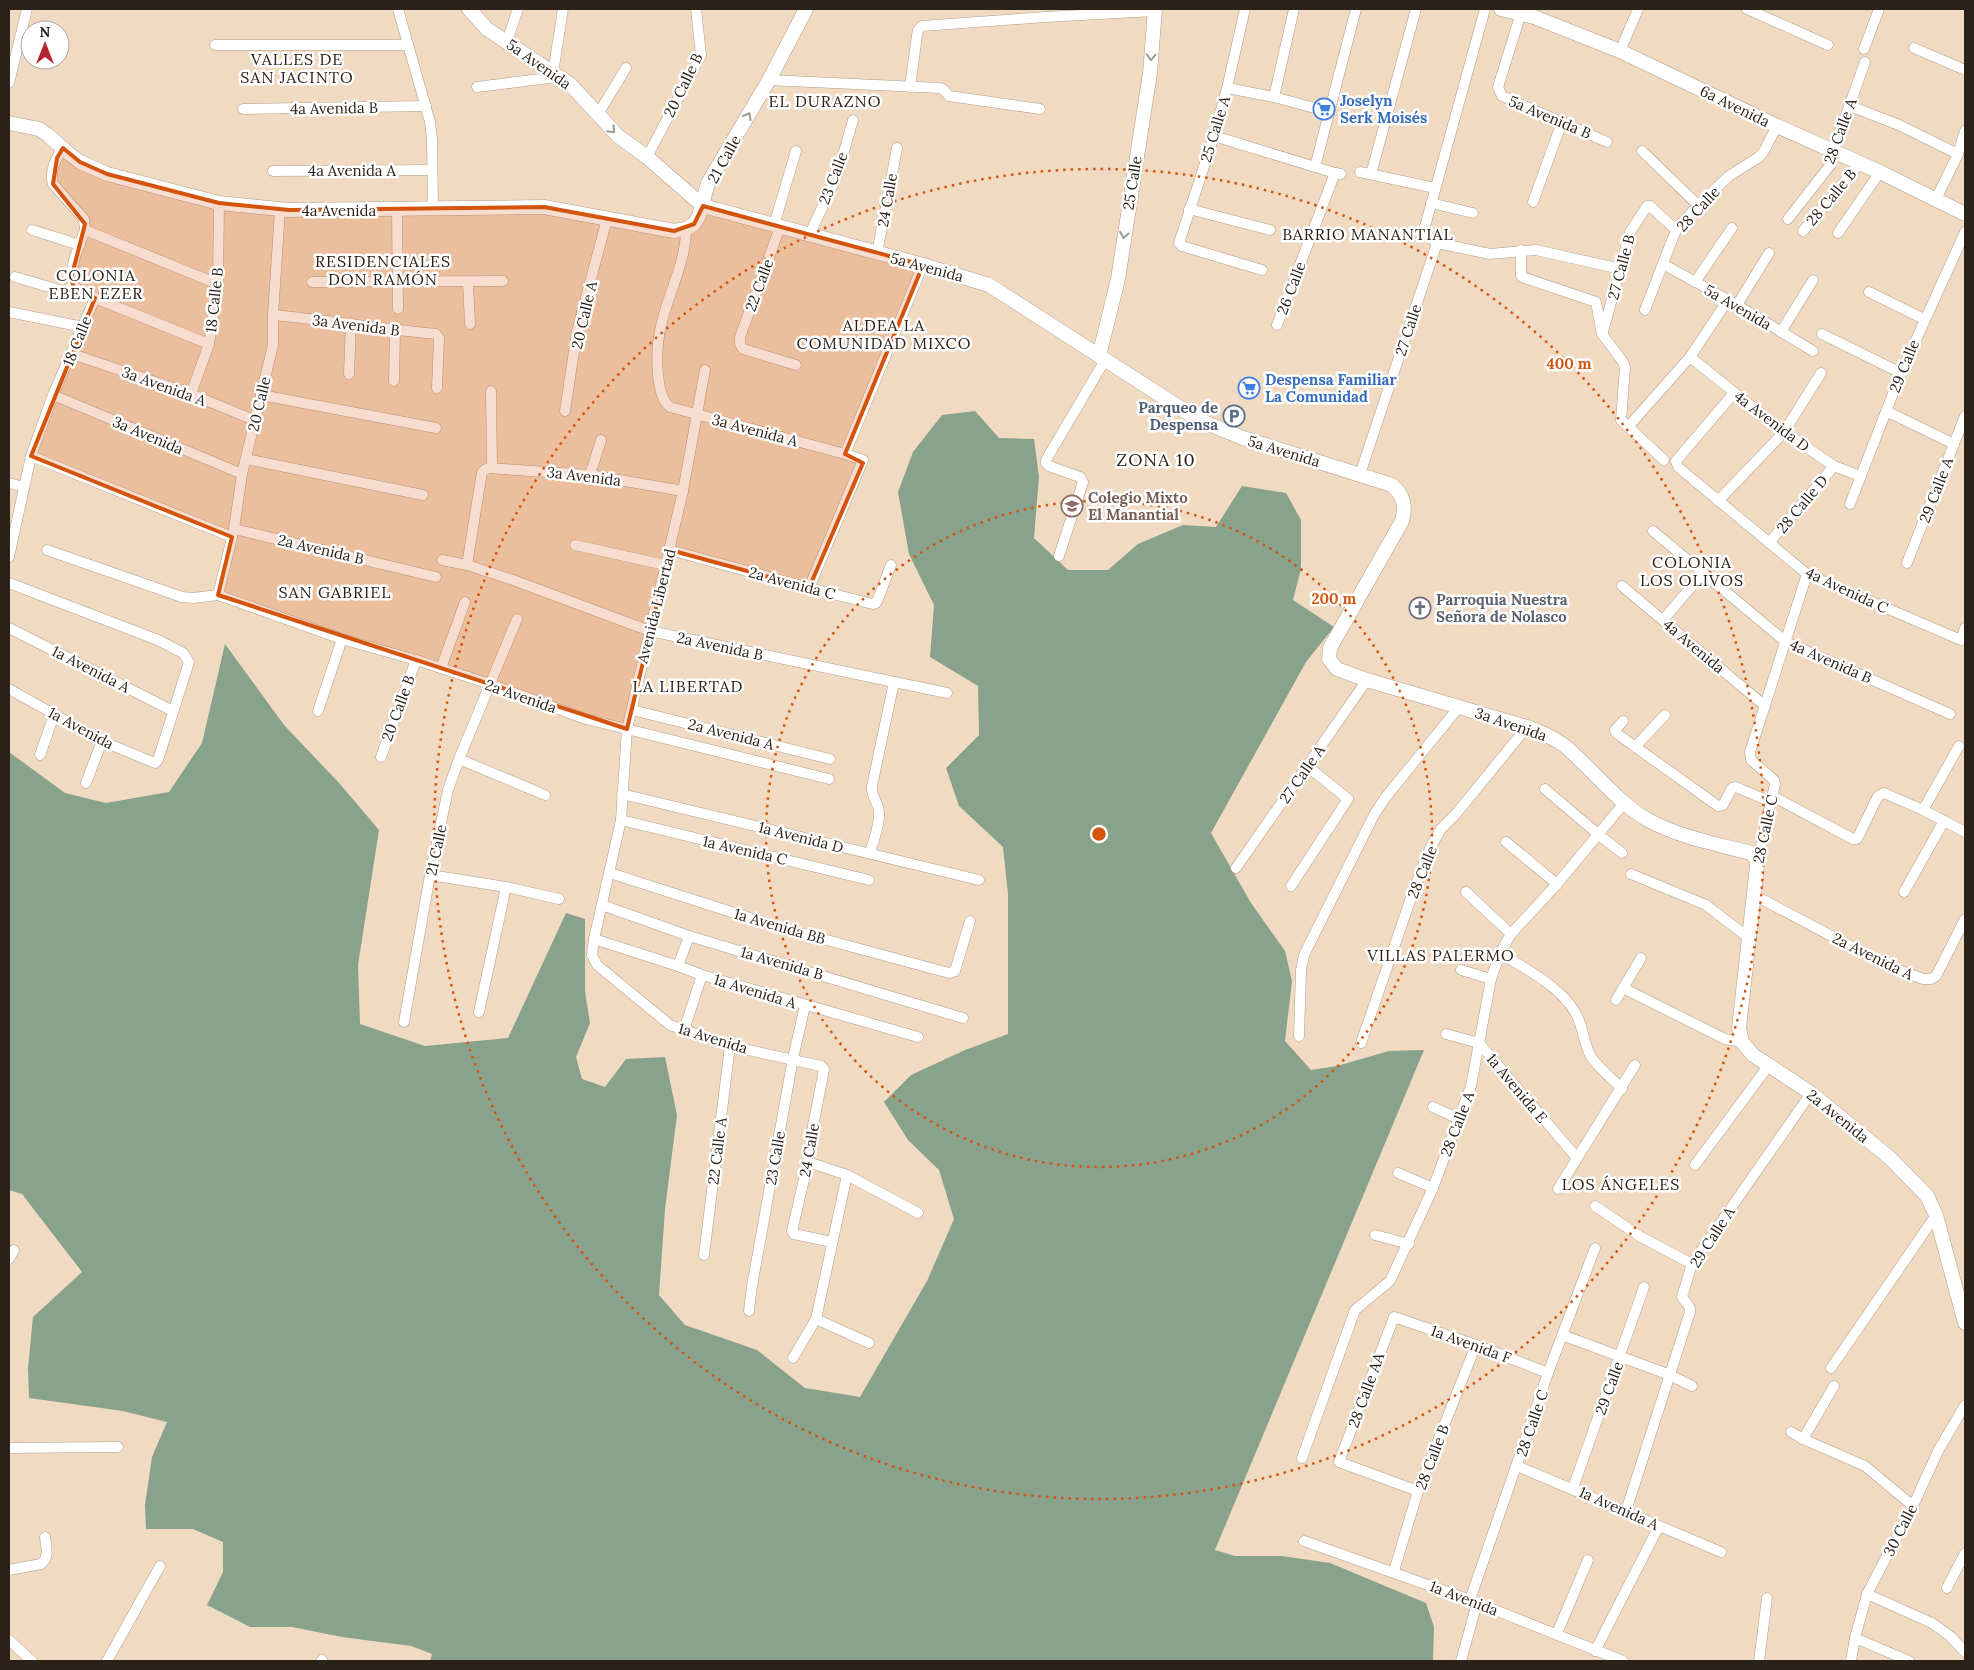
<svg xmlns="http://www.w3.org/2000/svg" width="1974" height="1670" viewBox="0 0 1974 1670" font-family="Lora,serif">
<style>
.forest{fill:#88a28b}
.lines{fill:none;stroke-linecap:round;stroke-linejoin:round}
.street-casing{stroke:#b39e87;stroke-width:11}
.secondary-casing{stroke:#b39e87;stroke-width:15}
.street{stroke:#fff;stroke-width:10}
.secondary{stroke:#fff;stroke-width:14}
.oneway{stroke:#9f9c97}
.marked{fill:#d5540d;fill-opacity:0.2;stroke:#d5540d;stroke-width:4;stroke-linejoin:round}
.ring{fill:none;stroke:#d5540d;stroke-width:2.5;stroke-dasharray:2.5 5}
.labels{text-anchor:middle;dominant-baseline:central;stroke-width:5;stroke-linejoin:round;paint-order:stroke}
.street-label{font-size:15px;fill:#2a2218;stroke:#fff}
.shop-label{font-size:15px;font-weight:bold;fill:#366cbe;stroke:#fff;text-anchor:start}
.service-label{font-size:15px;font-weight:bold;fill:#4e5e75;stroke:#fff;text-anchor:end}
.education-label{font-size:15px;font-weight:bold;fill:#785e54;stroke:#fff;text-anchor:start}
.worship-label{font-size:15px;font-weight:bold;fill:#5b616d;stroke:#fff;text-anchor:start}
.neighbourhood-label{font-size:16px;letter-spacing:1px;fill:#2a2218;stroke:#fff}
.quarter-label{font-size:18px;letter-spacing:1px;fill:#2a2218;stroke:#fff}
.centre{fill:#d5540d;stroke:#fff;stroke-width:2.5}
.ring-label{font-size:15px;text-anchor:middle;font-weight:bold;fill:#d5540d;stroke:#fff;stroke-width:5;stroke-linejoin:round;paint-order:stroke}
</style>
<rect width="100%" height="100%" fill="#f1dac2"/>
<path class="forest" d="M975,411L999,438L1034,439L1039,477L1034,538L1068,570H1108L1138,544L1183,525L1216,527L1242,486L1286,493L1301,520V569L1293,600L1334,627L1306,662L1211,833L1251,903L1285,951L1292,981L1285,1041L1311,1070L1337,1066L1389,1051L1424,1050L1215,1550L1235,1556H1282L1330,1563L1426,1603L1434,1627L1433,1661H430L432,1654L411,1646L342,1637L292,1627H250L207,1605L223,1572V1542L193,1529H146L145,1505L152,1457L167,1422L123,1411L29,1398L28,1368L33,1317L82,1272L22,1194L9,1190V752L65,793L106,803L169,792L202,743L225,644L284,725L340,784L379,830L358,965L360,1024L425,1046L508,1038L566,913L585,919V991L590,1023L576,1057L582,1079L605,1087L626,1059L665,1057L677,1115L665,1209L659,1295L685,1325L757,1350L805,1388L860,1397L927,1281L954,1219L939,1170L908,1140L884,1102L911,1075L965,1050L1008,1034V894L1003,847L959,806L946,768L979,735L978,686L930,657L934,605L909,554L898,492L913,452L942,415Z"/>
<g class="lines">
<g class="street-casing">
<g id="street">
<path d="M398,9L430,122L432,139L433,208"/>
<path d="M1245,9L1227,88L1214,136L1179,243L1182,246L1262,270"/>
<path d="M1485,9L1424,230L1425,234L1437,243L1490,254L1536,250L1621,269"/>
<path d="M1747,9L1828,45"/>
<path d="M1521,13L1498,87L1502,96L1607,142"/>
<path d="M507,41L518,9"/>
<path d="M215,45H408"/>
<path d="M1914,48L1965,70"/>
<path d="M1864,49L1879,9"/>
<path d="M1620,51L1638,9"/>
<path d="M769,80L940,88L944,90L949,96L1040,109"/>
<path d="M9,83L27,9"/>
<path d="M477,87L549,78L553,73L563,9"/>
<path d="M910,87L917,35L918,30L922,26L1045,17L1154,11"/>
<path d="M1227,88L1274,97L1329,112"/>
<path d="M1274,97L1294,9"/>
<path d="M1850,106L1899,125L1958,154"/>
<path d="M243,109L426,106"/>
<path d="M598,114L626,68"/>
<path d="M1214,136L1335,173"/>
<path d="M1642,151L1698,205"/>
<path d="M647,157L701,55L696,9"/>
<path d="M1315,167L1356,9"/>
<path d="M273,171L431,170"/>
<path d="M1360,172L1435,188"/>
<path d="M1371,174L1416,9"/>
<path d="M1936,199L1958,154L1965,131"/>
<path d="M1533,202L1562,122"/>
<path d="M1431,203L1473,213"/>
<path d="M1189,209L1270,230"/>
<path d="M397,210L398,309"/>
<path d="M1788,219L1831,164L1833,151L1865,62"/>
<path d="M774,225L796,151"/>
<path d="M780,227L740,337V344L743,349L796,365"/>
<path d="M686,229C686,263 668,293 661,326C656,345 654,395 670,407L845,454L863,460L809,588"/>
<path d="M32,230L80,245"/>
<path d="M85,230L218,284"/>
<path d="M1803,231L1860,163"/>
<path d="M1838,233L1880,172"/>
<path d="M810,236L813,227L837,176L853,120"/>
<path d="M1521,250V275L1522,277L1596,302L1602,334L1623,362L1625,368L1621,420L1664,460"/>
<path d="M877,253L897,148"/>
<path d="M1663,264L1737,305L1813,351"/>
<path d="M15,277L63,291L74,287"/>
<path d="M312,282L503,281"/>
<path d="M468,282L470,324"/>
<path d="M1695,282L1732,228"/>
<path d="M1869,292L1924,319"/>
<path d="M95,298L209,344"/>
<path d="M1737,305L1769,253"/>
<path d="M1645,310L1676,230L1698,205L1729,176L1759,157L1764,151L1777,126"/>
<path d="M9,312L83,327"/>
<path d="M273,315C327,320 382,329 436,334L439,338L437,388"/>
<path d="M1277,325L1335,173L1341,174"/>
<path d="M1603,332L1630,232L1647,206H1650L1676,230"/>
<path d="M1781,332L1813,280"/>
<path d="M1822,334L1901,373"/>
<path d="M72,354L191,394L256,421"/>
<path d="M1690,357L1784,432L1834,466L1860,476"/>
<path d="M705,370L683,491L627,729L621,820L594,939L592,955L597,965L670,1025L730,1046L821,1066L824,1069L823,1075L812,1131L808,1162L792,1231L794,1234L832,1242"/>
<path d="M349,374L351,323"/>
<path d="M394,381L395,330"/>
<path d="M491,391L492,468"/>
<path d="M1734,393L1676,461L1678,467L1807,574L1961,640L1965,628"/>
<path d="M191,394L209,344L218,284L219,203"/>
<path d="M53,395L242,474"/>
<path d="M261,395L436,428"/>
<path d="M565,411L577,331L607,219"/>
<path d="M1886,411L1954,444"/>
<path d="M1628,427L1690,357L1728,300"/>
<path d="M845,454L923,265"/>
<path d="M31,456L232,537"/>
<path d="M246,459L423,495"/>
<path d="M1360,474L1437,243"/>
<path d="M590,475L601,440"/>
<path d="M9,483L24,487"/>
<path d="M1718,501L1784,432L1821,373"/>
<path d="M1850,504L1901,373L1965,232"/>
<path d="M234,529L436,577"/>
<path d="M1653,531L1786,642L1950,714"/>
<path d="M1769,543L1834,466"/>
<path d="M575,545L665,565"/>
<path d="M47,550L182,597L193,598L218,595"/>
<path d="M670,550L809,588L873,604L876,603L878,599L891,565"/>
<path d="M1059,556L1083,482L1080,477L1049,466L1046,463V460L1105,360"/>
<path d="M9,557L31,456L53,395L95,298L74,287C67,269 79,247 85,230L84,219L53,184C49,171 56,159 63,148"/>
<path d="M442,560L467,565L513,580L650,631L947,693"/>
<path d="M1907,563L1965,416"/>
<path d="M467,565L482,472L488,468L590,475L683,491"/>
<path d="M9,583L158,640L183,653L189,662L158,760L155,763L102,741L9,689"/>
<path d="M1622,586L1765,706"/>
<path d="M218,595L342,639L416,660L490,684L586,719L829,779"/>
<path d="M218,595L234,529L242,474L273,345V315L280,210"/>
<path d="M1663,620L1703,573"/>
<path d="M9,628L173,711"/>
<path d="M441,668L465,602"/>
<path d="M632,710L830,759"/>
<path d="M318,711L342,639"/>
<path d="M1623,721L1615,730L1616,733L1718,806L1723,805L1732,788L1736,787L1771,802"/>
<path d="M1635,747L1665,715"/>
<path d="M40,755L54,715"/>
<path d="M381,757L416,660"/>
<path d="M459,759L545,795"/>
<path d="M86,783L102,741"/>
<path d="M1545,789L1599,835L1622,853"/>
<path d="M622,794L979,880"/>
<path d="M1772,796L1853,839H1857L1878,796L1884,793L1923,810L1965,832"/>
<path d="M1923,810L1959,746"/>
<path d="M621,820L869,880"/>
<path d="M1506,842L1557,884"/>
<path d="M870,853C873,841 880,826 879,813C879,803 871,797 872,786L894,682"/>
<path d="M1757,859L1759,854L1775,784L1774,780L1751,760L1750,752L1807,574"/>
<path d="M1236,868L1367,680"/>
<path d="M610,873L775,926L949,973L955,971L970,921"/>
<path d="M1631,874L1706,905L1749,938"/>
<path d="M430,875L506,887L559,899"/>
<path d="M1291,886L1348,799L1307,766"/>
<path d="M1466,892L1511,934"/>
<path d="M1904,892L1944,821"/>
<path d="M1754,895L1890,967L1923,979H1931L1936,976L1965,919"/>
<path d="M602,905L689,936L963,1018"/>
<path d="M594,939L678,966L702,975L918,1037"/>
<path d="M1500,953C1525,969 1559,985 1575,1012C1583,1025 1583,1041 1590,1055C1596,1066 1613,1079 1622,1089"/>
<path d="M678,966L689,936"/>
<path d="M1461,970L1491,979"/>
<path d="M1623,988L1725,1039L1742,1042"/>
<path d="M1616,1000L1641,958"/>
<path d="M479,1012L506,887"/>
<path d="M404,1022L430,875L448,790L459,759L517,619"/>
<path d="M684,1030L702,975"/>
<path d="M1446,1034L1479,1043L1577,1158"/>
<path d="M1299,1036L1301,970L1304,955L1374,815L1385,798L1459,707"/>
<path d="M1361,1043L1413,892L1430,848L1441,829L1455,815L1527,727"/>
<path d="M1433,1107L1459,1119"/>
<path d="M808,1162L847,1175L918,1213"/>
<path d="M1695,1165L1769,1065"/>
<path d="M1398,1173L1433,1188"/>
<path d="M847,1175L816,1319L869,1343"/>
<path d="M1558,1189L1635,1065"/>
<path d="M1595,1206L1641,1237L1692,1264"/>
<path d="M1375,1235L1409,1244"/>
<path d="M704,1255L730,1046"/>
<path d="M9,1259L14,1250"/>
<path d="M749,1311L752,1286L793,1058L805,1006"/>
<path d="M1562,1335L1670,1375L1692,1386"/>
<path d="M793,1358L816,1319"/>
<path d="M1831,1368L1936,1215"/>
<path d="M1791,1432L1803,1439L1865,1466L1913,1506"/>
<path d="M1803,1439L1834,1386"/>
<path d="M9,1448L118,1447"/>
<path d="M1302,1458L1355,1310L1390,1281L1433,1188L1471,1086L1491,979L1500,953L1511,934L1557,884L1625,802"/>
<path d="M1517,1466L1721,1552"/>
<path d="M1573,1488L1644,1287"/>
<path d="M1418,1491L1339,1462L1394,1317L1476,1345L1548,1373"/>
<path d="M1626,1511L1690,1312V1308L1682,1297L1692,1264L1811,1093"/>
<path d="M1304,1541L1470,1600L1623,1661"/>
<path d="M9,1570L41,1564C50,1557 46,1547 45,1537"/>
<path d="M1394,1571L1418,1491L1476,1345"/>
<path d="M1947,1588L1965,1553"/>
<path d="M1867,1594L1932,1623L1950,1636L1965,1652"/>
<path d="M1470,1600L1548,1373L1595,1248"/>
<path d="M1557,1633L1588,1560"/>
<path d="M1855,1638L1909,1661"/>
<path d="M9,1640L32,1661"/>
<path d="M1595,1651L1659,1526"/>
<path d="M107,1661L160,1566"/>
<path d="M321,1661L322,1660"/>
<path d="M1461,1661L1477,1603"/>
<path d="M1759,1661L1767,1598"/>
<path d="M1851,1661L1855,1638L1867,1594L1913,1506L1938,1451L1965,1405"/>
</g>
</g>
<g class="secondary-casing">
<g id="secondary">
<path d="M469,9L487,29L570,84L618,136L647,157L703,206L923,265L989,285L1199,420L1243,438L1392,485C1404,496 1406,506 1402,521L1330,648L1329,659L1337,669L1367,680L1527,727C1540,732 1553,737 1565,746C1591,768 1618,803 1648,820C1679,837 1717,844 1751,853L1757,859V866L1739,1028L1742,1042L1753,1055L1811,1093L1890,1158L1927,1196L1936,1215L1965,1323"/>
<path d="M1501,9L1534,17L1620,51L1777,126L1880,172L1965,214"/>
<path d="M9,123L39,129L48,135L67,152L80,162L107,174L219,203L289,210L544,207L674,231L686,229L694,224L699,216L708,183L769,80L806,9"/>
<path d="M1099,356L1118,279L1150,73L1155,9"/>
</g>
</g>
<use href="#street" class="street"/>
<use href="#secondary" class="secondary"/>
</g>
<defs><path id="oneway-chevron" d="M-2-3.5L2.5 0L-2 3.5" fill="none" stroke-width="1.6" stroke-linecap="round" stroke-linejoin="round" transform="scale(1.25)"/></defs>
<g class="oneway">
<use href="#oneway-chevron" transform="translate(1151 57) rotate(93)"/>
<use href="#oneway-chevron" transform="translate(748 116) rotate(-60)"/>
<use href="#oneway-chevron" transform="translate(612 130) rotate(47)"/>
<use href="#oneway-chevron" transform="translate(1124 235) rotate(99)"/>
</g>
<path class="marked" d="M63,148L80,162L107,174L219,203L289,210L544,207L674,231L694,224L703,206L923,265L845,454L863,463L809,588L670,550L627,729L218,595L232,537L31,456L95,298L74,287L71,279L85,224L53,184L57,158Z"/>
<g class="ring">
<circle cx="1099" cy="834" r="333"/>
<circle cx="1099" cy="834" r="665"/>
</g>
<defs>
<g id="supermarket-ring" transform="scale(1.125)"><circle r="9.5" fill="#fff" stroke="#3f7fe0" stroke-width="1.5"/><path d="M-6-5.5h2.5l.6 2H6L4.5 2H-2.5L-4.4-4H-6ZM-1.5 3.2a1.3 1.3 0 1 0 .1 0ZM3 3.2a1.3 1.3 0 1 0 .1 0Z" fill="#3f7fe0"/></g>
<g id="parking-ring" transform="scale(1.125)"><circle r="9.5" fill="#fff" stroke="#5c6f8a" stroke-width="1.5"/><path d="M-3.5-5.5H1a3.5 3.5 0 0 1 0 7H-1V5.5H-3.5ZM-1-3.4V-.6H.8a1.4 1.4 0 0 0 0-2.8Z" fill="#5c6f8a"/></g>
<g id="school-ring" transform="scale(1.125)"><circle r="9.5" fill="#fff" stroke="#8d6e63" stroke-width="1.5"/><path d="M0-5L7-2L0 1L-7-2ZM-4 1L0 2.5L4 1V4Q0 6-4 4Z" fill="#8d6e63"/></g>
<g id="church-ring" transform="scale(1.125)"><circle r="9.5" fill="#fff" stroke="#6b7280" stroke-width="1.5"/><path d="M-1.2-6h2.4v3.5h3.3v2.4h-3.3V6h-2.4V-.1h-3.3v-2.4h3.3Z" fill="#6b7280"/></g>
</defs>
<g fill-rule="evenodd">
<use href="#supermarket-ring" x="1324" y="109"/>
<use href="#supermarket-ring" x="1249" y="388"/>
<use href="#parking-ring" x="1234" y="416"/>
<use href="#school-ring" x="1072" y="506"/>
<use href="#church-ring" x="1420" y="608"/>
</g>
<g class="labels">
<g class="street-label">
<text transform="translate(539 64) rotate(35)">5a Avenida</text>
<text transform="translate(683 85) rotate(-64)">20 Calle B</text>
<text transform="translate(1735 106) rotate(26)">6a Avenida</text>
<text transform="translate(334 108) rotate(-1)">4a Avenida B</text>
<text transform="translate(1550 117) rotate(23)">5a Avenida B</text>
<text transform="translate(1215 129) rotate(-73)">25 Calle A</text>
<text transform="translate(1840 131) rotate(-70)">28 Calle A</text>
<text transform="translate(724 159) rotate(-61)">21 Calle</text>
<text x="352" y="170">4a Avenida A</text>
<text transform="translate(833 178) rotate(-69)">23 Calle</text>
<text transform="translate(1132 183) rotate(-81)">25 Calle</text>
<text transform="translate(1831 197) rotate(-50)">28 Calle B</text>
<text transform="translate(887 200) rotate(-80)">24 Calle</text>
<text transform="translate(1698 209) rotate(-47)">28 Calle</text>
<text x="339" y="210">4a Avenida</text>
<text transform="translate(927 267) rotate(15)">5a Avenida</text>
<text transform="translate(1621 267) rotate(-75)">27 Calle B</text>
<text transform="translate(759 285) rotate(-70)">22 Calle</text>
<text transform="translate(1291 288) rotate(-69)">26 Calle</text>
<text transform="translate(214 300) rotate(-84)">18 Calle B</text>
<text transform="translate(1738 307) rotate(30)">5a Avenida</text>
<text transform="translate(584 315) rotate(-77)">20 Calle A</text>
<text transform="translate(356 325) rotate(7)">3a Avenida B</text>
<text transform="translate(1408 330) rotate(-72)">27 Calle</text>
<text transform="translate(77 341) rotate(-68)">18 Calle</text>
<text transform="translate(1904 366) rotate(-68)">29 Calle</text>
<text transform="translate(164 386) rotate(20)">3a Avenida A</text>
<text transform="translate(259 404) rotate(-77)">20 Calle</text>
<text transform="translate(1772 421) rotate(37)">4a Avenida D</text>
<text transform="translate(755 430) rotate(15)">3a Avenida A</text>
<text transform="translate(148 435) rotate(23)">3a Avenida</text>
<text transform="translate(1284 451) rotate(17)">5a Avenida</text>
<text transform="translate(584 476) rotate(7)">3a Avenida</text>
<text transform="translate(1936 490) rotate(-69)">29 Calle A</text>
<text transform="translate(1802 504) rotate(-50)">28 Calle D</text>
<text transform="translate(321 549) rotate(13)">2a Avenida B</text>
<text transform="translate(792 583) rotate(15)">2a Avenida C</text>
<text transform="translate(1847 590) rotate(25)">4a Avenida C</text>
<text transform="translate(656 606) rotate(-76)">Avenida Libertad</text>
<text transform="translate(720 646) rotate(12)">2a Avenida B</text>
<text transform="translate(1694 646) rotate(40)">4a Avenida</text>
<text transform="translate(1831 661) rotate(24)">4a Avenida B</text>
<text transform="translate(91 669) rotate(27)">1a Avenida A</text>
<text transform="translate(521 696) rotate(19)">2a Avenida</text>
<text transform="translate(398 708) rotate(-70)">20 Calle B</text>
<text transform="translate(1511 724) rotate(19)">3a Avenida</text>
<text transform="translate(81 728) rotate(28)">1a Avenida</text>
<text transform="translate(731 734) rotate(14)">2a Avenida A</text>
<text transform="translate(1302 774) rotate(-55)">27 Calle A</text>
<text transform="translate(1765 829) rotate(-78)">28 Calle C</text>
<text transform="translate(801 837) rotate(14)">1a Avenida D</text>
<text transform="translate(436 850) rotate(-78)">21 Calle</text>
<text transform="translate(745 850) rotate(13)">1a Avenida C</text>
<text transform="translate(1422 872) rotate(-68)">28 Calle</text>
<text transform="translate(780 926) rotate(16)">1a Avenida BB</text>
<text transform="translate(1873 956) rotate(26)">2a Avenida A</text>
<text transform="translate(782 963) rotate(16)">1a Avenida B</text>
<text transform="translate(755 991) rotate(17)">1a Avenida A</text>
<text transform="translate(713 1038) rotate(17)">1a Avenida</text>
<text transform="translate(1517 1088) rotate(50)">1a Avenida E</text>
<text transform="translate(1838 1116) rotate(39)">2a Avenida</text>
<text transform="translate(1457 1124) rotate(-69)">28 Calle A</text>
<text transform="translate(809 1150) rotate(-80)">24 Calle</text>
<text transform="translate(717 1151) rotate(-83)">22 Calle A</text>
<text transform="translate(775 1158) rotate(-80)">23 Calle</text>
<text transform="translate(1712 1237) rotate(-57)">29 Calle A</text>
<text transform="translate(1471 1344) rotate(20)">1a Avenida F</text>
<text transform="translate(1609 1388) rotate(-70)">29 Calle</text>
<text transform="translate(1366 1390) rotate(-70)">28 Calle AA</text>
<text transform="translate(1532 1423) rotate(-71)">28 Calle C</text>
<text transform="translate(1432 1457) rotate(-69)">28 Calle B</text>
<text transform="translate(1619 1508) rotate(24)">1a Avenida A</text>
<text transform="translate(1900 1530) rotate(-63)">30 Calle</text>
<text transform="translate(1464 1598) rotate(21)">1a Avenida</text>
</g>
<g class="shop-label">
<text x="1340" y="100">Joselyn<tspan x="1340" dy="17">Serk Moisés</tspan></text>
<text x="1265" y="379">Despensa Familiar<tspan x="1265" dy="17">La Comunidad</tspan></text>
</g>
<g class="service-label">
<text x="1218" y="407">Parqueo de<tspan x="1218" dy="17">Despensa</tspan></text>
</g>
<g class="education-label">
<text x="1088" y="497">Colegio Mixto<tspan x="1088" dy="17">El Manantial</tspan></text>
</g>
<g class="worship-label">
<text x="1436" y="599">Parroquia Nuestra<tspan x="1436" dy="17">Señora de Nolasco</tspan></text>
</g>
<g class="neighbourhood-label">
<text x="297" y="59">VALLES DE<tspan x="297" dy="18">SAN JACINTO</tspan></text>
<text x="825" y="101">EL DURAZNO</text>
<text x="1368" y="234">BARRIO MANANTIAL</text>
<text x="383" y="261">RESIDENCIALES<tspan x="383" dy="18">DON RAMÓN</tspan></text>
<text x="96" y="275">COLONIA<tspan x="96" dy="18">EBEN EZER</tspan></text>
<text x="884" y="325">ALDEA LA<tspan x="884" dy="18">COMUNIDAD MIXCO</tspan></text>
<text x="1692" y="562">COLONIA<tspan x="1692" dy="18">LOS OLIVOS</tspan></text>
<text x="335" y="592">SAN GABRIEL</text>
<text x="688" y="686">LA LIBERTAD</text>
<text x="1441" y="955">VILLAS PALERMO</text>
<text x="1621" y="1184">LOS ÁNGELES</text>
</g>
<g class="quarter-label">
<text x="1156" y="459">ZONA 10</text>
</g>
</g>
<circle cx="1099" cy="834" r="8" class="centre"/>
<g class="ring-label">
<text x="1569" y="369">400 m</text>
<text x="1334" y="604">200 m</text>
</g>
<rect width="1974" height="1670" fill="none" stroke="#2a2218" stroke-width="20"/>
<g transform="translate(45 45)"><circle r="24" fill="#ffffff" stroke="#aaa7a3"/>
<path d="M0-4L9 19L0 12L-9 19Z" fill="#b4232f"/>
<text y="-8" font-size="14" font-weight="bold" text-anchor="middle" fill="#2a2218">N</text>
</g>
</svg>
